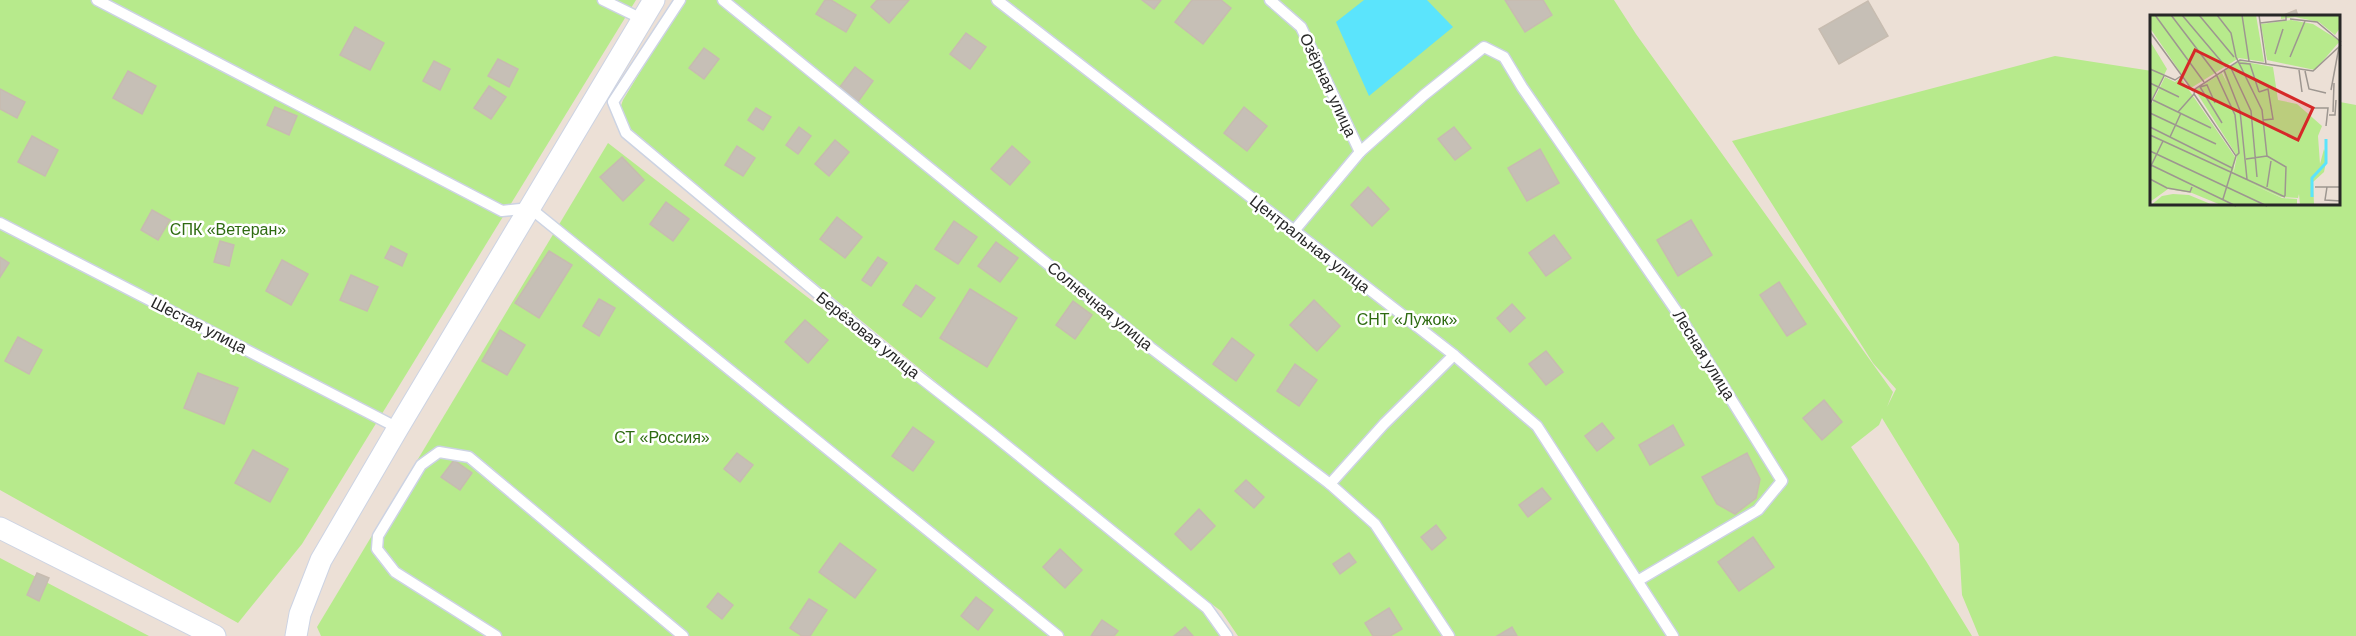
<svg xmlns="http://www.w3.org/2000/svg" width="2356" height="636" viewBox="0 0 2356 636" font-family="Helvetica,sans-serif">
<style>
.green{fill:#b7ea8c}
.water{fill:#5be4fc}
.building{fill:#c6bfb6;stroke:#c7bcb0;stroke-width:1.5}
.lines{fill:none;stroke-linecap:round;stroke-linejoin:round}
.lane-casing{stroke:#ccd3e3;stroke-width:13}
.street-casing{stroke:#ccd3e3;stroke-width:23}
.lane{stroke:#fff;stroke-width:10}
.street{stroke:#fff;stroke-width:21}
.labels{text-anchor:middle;dominant-baseline:central;stroke-width:5;stroke-linejoin:round;paint-order:stroke}
.street-label{font-size:16px;fill:#272727;stroke:#fff}
.park-label{font-size:16px;fill:#2e6b11;stroke:#fff}
.inset-river{fill:none;stroke:#5be4fc;stroke-width:3}
.inset-road{fill:none;stroke:#9d9690;stroke-width:1.5}
.view{fill:#d62828;fill-opacity:0.15;stroke:#d62828;stroke-width:3}
.inset-edge{fill:none;stroke:#272727;stroke-width:3}
</style>
<rect width="100%" height="100%" fill="#ece0d6"/>
<g class="green">
<path d="M0,0H636L302,544L238,623L0,490Z"/>
<path d="M684,0H1614L1636,34L1893,392L1887,407L1896,389L1873,363L1732,141L2055,56L2152,71V204H2340V102L2356,105V636H1979L1962,595L1959,544L1882,418L1879,425L1851,447L1926,561L1972,636H1238L1221,611L1166,570L616,120L623,100Z"/>
<path d="M608,143L974,426L1213,618L1224,636H321L317,627Z"/>
<path d="M0,558L149,636H0Z"/>
</g>
<path class="water" d="M1364,0H1427L1453,27L1369,96L1336,22Z"/>
<g class="building">
<path d="M825,0H831L856,15L846,32L816,14Z"/>
<path d="M877,0H909L889,23L871,7Z"/>
<path d="M1142,0H1161L1154,9Z"/>
<path d="M1192,0H1221L1231,8L1203,44L1175,22Z"/>
<path d="M1505,0H1543L1552,15L1525,32Z"/>
<path d="M1868,1L1888,36L1839,64L1819,29Z"/>
<path d="M2296,10L2298,16H2281Z"/>
<path d="M355,27L384,43L370,70L340,55Z"/>
<path d="M966,33L986,47L970,69L950,54Z"/>
<path d="M704,48L719,59L704,79L689,68Z"/>
<path d="M498,59L518,69L509,87L488,76Z"/>
<path d="M434,61L450,69L440,90L423,81Z"/>
<path d="M855,67L873,81L855,106L836,92Z"/>
<path d="M128,71L156,86L142,114L113,98Z"/>
<path d="M489,86L506,97L491,119L474,108Z"/>
<path d="M0,89L25,102L17,118L0,109Z"/>
<path d="M275,107L297,116L289,135L267,125Z"/>
<path d="M1244,107L1267,126L1247,151L1224,133Z"/>
<path d="M756,108L771,117L763,130L748,120Z"/>
<path d="M799,127L811,136L798,154L786,145Z"/>
<path d="M1454,127L1471,148L1455,160L1438,139Z"/>
<path d="M32,136L58,150L45,176L18,162Z"/>
<path d="M835,140L849,152L829,176L815,164Z"/>
<path d="M737,146L755,158L743,176L725,165Z"/>
<path d="M1012,146L1030,162L1010,185L991,169Z"/>
<path d="M1540,149L1559,183L1527,201L1508,168Z"/>
<path d="M622,157L644,180L623,201L600,177Z"/>
<path d="M1368,187L1389,209L1372,226L1351,205Z"/>
<path d="M666,202L689,219L673,241L650,224Z"/>
<path d="M152,210L170,220L158,240L141,230Z"/>
<path d="M837,217L862,237L845,258L820,239Z"/>
<path d="M1691,220L1712,255L1678,276L1657,240Z"/>
<path d="M954,221L977,237L958,264L935,249Z"/>
<path d="M1554,235L1571,258L1546,276L1529,253Z"/>
<path d="M220,241L234,245L229,266L214,262Z"/>
<path d="M996,242L1018,258L1000,282L978,266Z"/>
<path d="M391,246L407,254L402,266L385,258Z"/>
<path d="M549,251L572,265L539,318L515,303Z"/>
<path d="M0,257L9,263L0,277Z"/>
<path d="M878,257L887,263L871,286L862,280Z"/>
<path d="M282,260L308,274L291,305L266,291Z"/>
<path d="M351,275L378,287L367,311L340,300Z"/>
<path d="M1779,282L1806,324L1787,336L1760,295Z"/>
<path d="M916,285L935,298L921,317L903,305Z"/>
<path d="M970,289L1017,318L987,367L940,338Z"/>
<path d="M599,299L615,308L599,336L583,326Z"/>
<path d="M1314,300L1340,326L1317,351L1290,325Z"/>
<path d="M1073,301L1092,315L1075,339L1056,325Z"/>
<path d="M1512,304L1525,318L1510,332L1497,318Z"/>
<path d="M805,320L828,340L808,363L785,342Z"/>
<path d="M500,330L525,345L507,375L482,361Z"/>
<path d="M18,337L42,350L29,374L5,361Z"/>
<path d="M1232,338L1254,355L1236,381L1213,364Z"/>
<path d="M1546,351L1563,372L1546,385L1529,364Z"/>
<path d="M1295,364L1317,380L1299,406L1277,391Z"/>
<path d="M198,373L238,388L224,424L184,408Z"/>
<path d="M1824,400L1842,422L1822,440L1803,418Z"/>
<path d="M1602,423L1614,438L1597,451L1585,436Z"/>
<path d="M1673,425L1684,445L1650,465L1639,445Z"/>
<path d="M913,427L934,442L913,471L892,456Z"/>
<path d="M253,450L288,469L270,502L235,483Z"/>
<path d="M737,453L753,465L740,482L724,469Z"/>
<path d="M1747,453L1760,479L1756,498L1735,514L1717,504L1702,477Z"/>
<path d="M454,460L472,473L460,490L441,477Z"/>
<path d="M1246,480L1264,497L1254,508L1235,491Z"/>
<path d="M1542,488L1551,499L1528,517L1519,505Z"/>
<path d="M1199,509L1215,526L1191,550L1175,534Z"/>
<path d="M1436,525L1446,538L1432,550L1421,537Z"/>
<path d="M1753,537L1774,567L1739,591L1718,562Z"/>
<path d="M840,543L876,570L855,598L819,572Z"/>
<path d="M1060,549L1082,570L1065,588L1043,567Z"/>
<path d="M1349,553L1356,562L1340,574L1333,564Z"/>
<path d="M37,573L49,578L39,601L27,595Z"/>
<path d="M718,593L733,605L722,619L707,607Z"/>
<path d="M976,597L993,610L978,630L961,616Z"/>
<path d="M809,599L827,610L810,636H802L790,628Z"/>
<path d="M1389,608L1402,629L1390,636H1373L1365,623Z"/>
<path d="M1102,620L1118,631L1114,636H1091Z"/>
<path d="M1185,627L1193,636H1174Z"/>
<path d="M1512,627L1517,636H1497Z"/>
</g>
<g class="lines">
<g class="lane-casing">
<g id="lane">
<path d="M97,0L502,211L530,208L1058,636"/>
<path d="M603,0L642,19"/>
<path d="M680,0L613,102L626,133L890,354L991,433L1207,608L1227,636"/>
<path d="M723,0L1151,348L1330,484L1375,524L1449,636"/>
<path d="M997,0L1454,355L1537,426L1673,636"/>
<path d="M1270,0L1301,27L1360,152L1293,232"/>
<path d="M1360,152L1424,95L1484,47L1504,57L1522,87L1675,309L1782,481L1758,510L1639,580"/>
<path d="M0,223L398,428"/>
<path d="M1330,484L1384,424L1454,355"/>
<path d="M496,636L395,572L377,549L378,536L421,465L439,452L469,457L683,636"/>
</g>
</g>
<g class="street-casing">
<g id="street">
<path d="M0,528L215,636"/>
<path d="M296,636L300,614L321,560L398,428L654,0"/>
</g>
</g>
<use href="#lane" class="lane"/>
<use href="#street" class="street"/>
</g>
<g class="labels">
<g class="street-label">
<text transform="translate(1328 85) rotate(65)">Озёрная улица</text>
<text transform="translate(1310 244) rotate(38)">Центральная улица</text>
<text transform="translate(1100 306) rotate(39)">Солнечная улица</text>
<text transform="translate(199 325) rotate(27)">Шестая улица</text>
<text transform="translate(868 335) rotate(39)">Берёзовая улица</text>
<text transform="translate(1704 355) rotate(58)">Лесная улица</text>
</g>
<g class="park-label">
<text x="228" y="229">СПК «Ветеран»</text>
<text x="1407" y="319">СНТ «Лужок»</text>
<text x="662" y="437">СТ «Россия»</text>
</g>
</g>
<g transform="translate(2150 15)">
<rect width="190" height="190" fill="#ece0d6"/>
<path d="M0,0H106L114,47L89,43L41,73L0,13ZM131,0H190V13L185,20L169,7L145,2L131,4ZM141,5L163,9L190,26L165,55L117,45L111,9ZM0,26L17,54L0,88ZM90,46L123,52L128,85L147,89L172,111L168,121L170,149L174,134L177,142L174,157L163,167L164,189L168,190H150L149,179L148,183L131,182L95,166L132,183L147,184V190H71L42,178L18,174L0,187V92L15,62L25,67L31,63L43,81L85,142L83,160L87,141L45,75L72,58L77,68L73,57ZM23,179L39,180L63,190L0,191L12,181Z" fill="#b7ea8c"/>
<path class="inset-river" d="M162,182V163L176,148V124"/>
<path class="inset-road" d="M5,0L54,67M21,0L66,59L85,100L89,138L86,141M32,0L76,52M49,0L84,42M67,0L81,18L86,42L112,95L117,141L136,152L135,181M92,0L99,46M109,0L116,49M140,4L167,7L191,27M110,8L136,5V0M0,17L43,76M125,39L133,14M140,42L155,6M89,48L100,49L109,77M80,51L101,96L107,162M0,54L25,65L31,61M74,55L90,96L97,164M149,55L152,77M155,56L159,74L176,78M0,68L29,82M181,75L189,32M109,77L118,74L123,104L113,105M3,85L61,113M65,88L57,70L50,72L72,108M0,89L14,61M164,93H178L176,111M28,97L44,79M183,97L184,68M0,98L66,129M179,100H185L186,85M0,112L82,153M0,120L135,182M20,122L31,98M0,136L117,191M96,144L117,141M1,150L86,191M0,153L13,126M0,164L17,173L40,177L42,172M117,172L121,146M165,172H191M177,172L175,185L191,186M73,184L86,141L44,79L45,74L90,45L163,56L191,30"/>
<path class="view" d="M45,35L163,93L148,125L29,68Z"/>
<rect width="190" height="190" class="inset-edge"/>
</g>
</svg>
